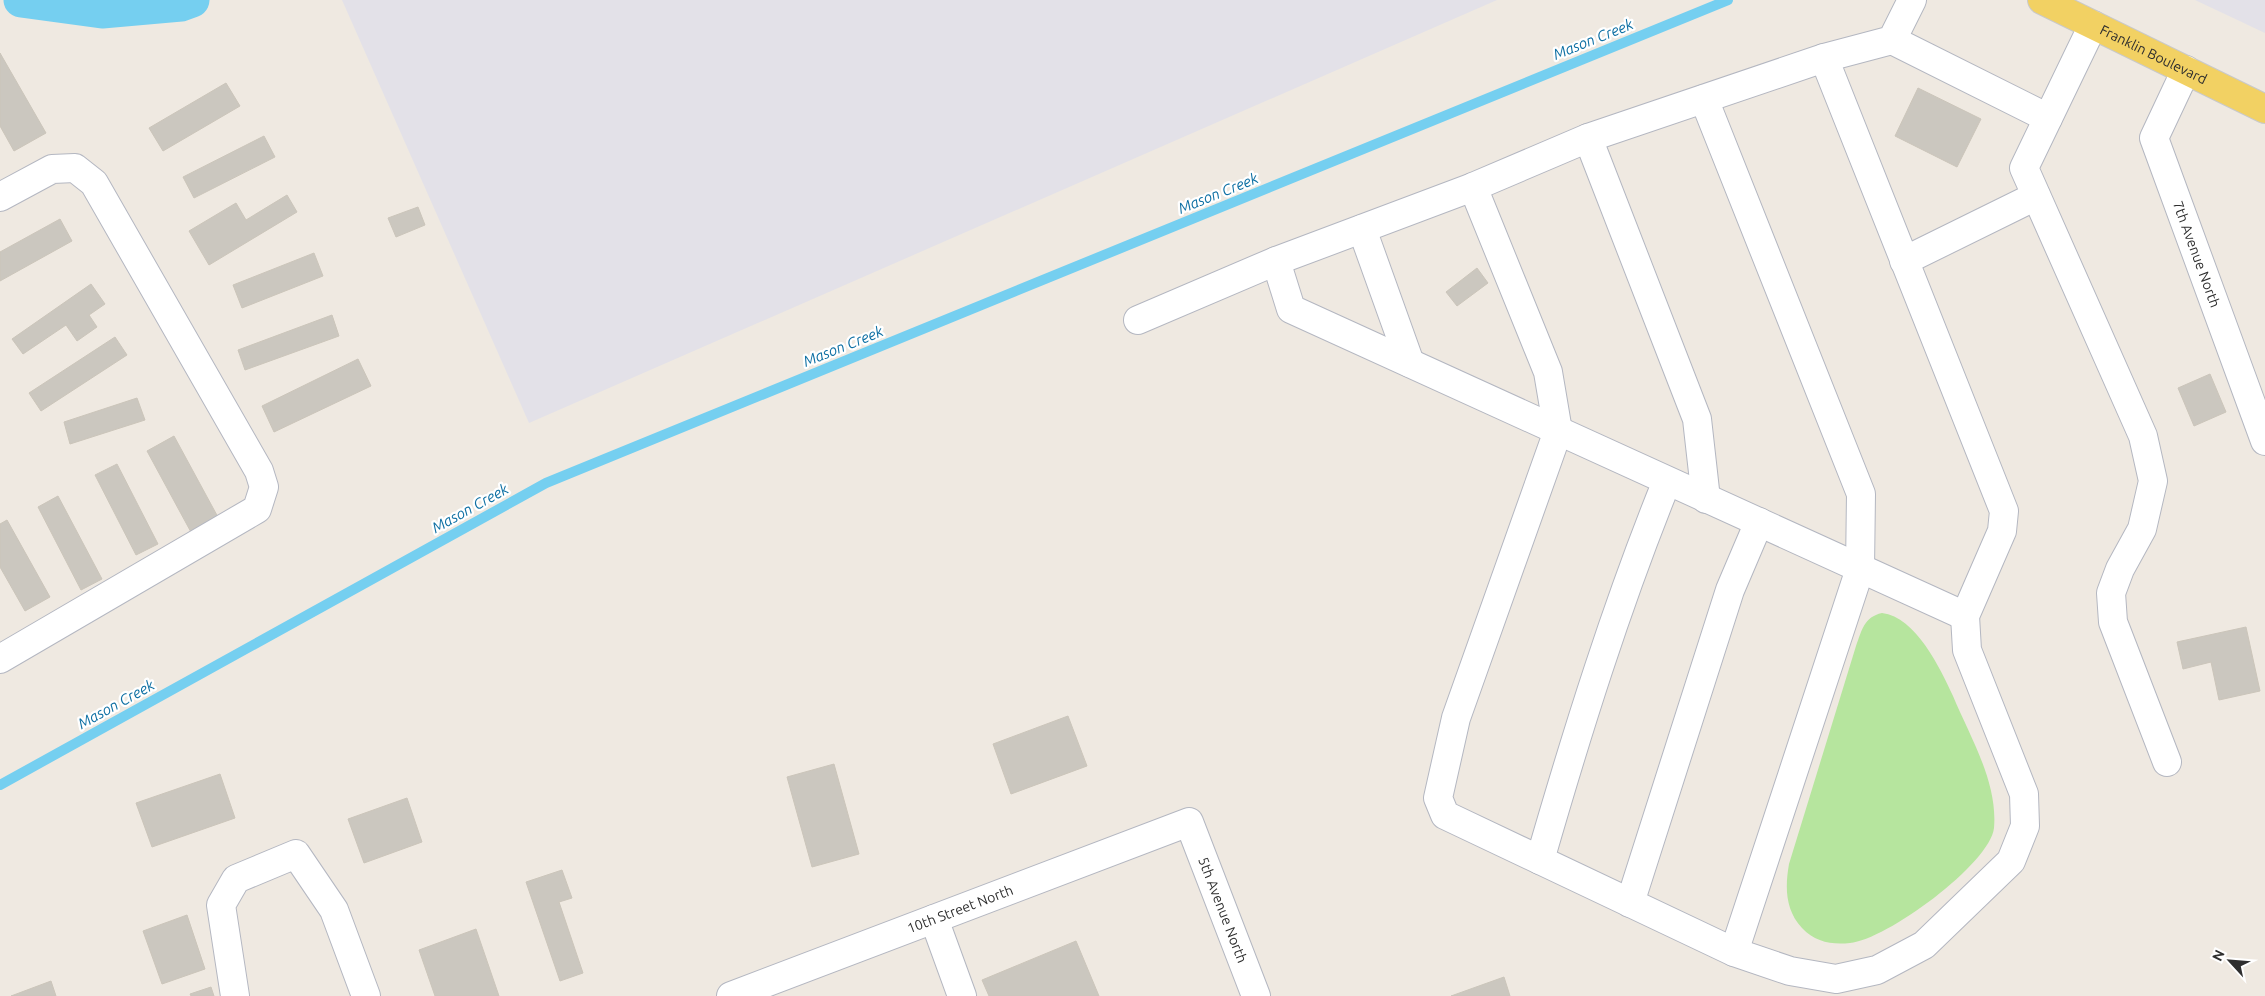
<svg xmlns="http://www.w3.org/2000/svg" width="2265" height="996" viewBox="0 0 2265 996" font-family="Ubuntu,sans-serif">
<style>
.industrial{fill:#e3e1e8}
.green{fill:#b6e59e}
.lines{fill:none;stroke-linecap:round;stroke-linejoin:round}
.stream{stroke:#75cff0;stroke-width:10}
.canal{stroke:#75cff0;stroke-width:35}
.building{fill:#cbc7bf;stroke:#cbc5ba}
.minor-casing{stroke:#b4b7c1;stroke-width:30}
.major-casing{stroke:#c9c9c9;stroke-width:30}
.minor{stroke:#fff;stroke-width:28}
.major{stroke:#f2d163;stroke-width:28}
.labels{text-anchor:middle;dominant-baseline:central;stroke-width:4.5;stroke-linejoin:round;paint-order:stroke}
.street-label{font-size:14px;fill:#2e2e2e;stroke:#fff}
.water-label{font-size:15px;font-style:italic;fill:#0d6fa3;stroke:#fff}
</style>
<rect width="100%" height="100%" fill="#efe9e1"/>
<g class="industrial">
<path d="M342,0H1497L529,423Z"/>
<path d="M2195,0H2265V33Z"/>
</g>
<path class="green" d="M1882,613C1916,617 1940,668 1953,696C1970,737 1998,782 1994,828C1990,864 1886,940 1850,943C1832,945 1815,942 1802,928C1785,910 1785,887 1789,864L1856,646C1862,630 1864,617 1882,613Z"/>
<g class="lines">
<path class="stream" d="M0,785L546,483L1728,0"/>
<path class="canal" d="M21,0L102,11L181,4L192,0"/>
</g>
<g class="building">
<path d="M0,53L46,133L14,151L0,126Z"/>
<path d="M226,83L240,106L163,151L149,128Z"/>
<path d="M1918,88L1981,119L1957,167L1895,136Z"/>
<path d="M264,136L275,157L194,198L183,177Z"/>
<path d="M287,195L297,212L209,265L189,231L236,203L246,220Z"/>
<path d="M418,207L425,225L396,237L388,218Z"/>
<path d="M60,219L72,241L0,281V252Z"/>
<path d="M314,253L323,276L242,308L233,285Z"/>
<path d="M1477,268L1488,283L1457,306L1446,292Z"/>
<path d="M91,284L105,304L89,315L97,327L77,341L66,325L23,354L12,339Z"/>
<path d="M332,315L339,336L245,370L238,350Z"/>
<path d="M115,337L127,355L41,411L29,393Z"/>
<path d="M358,359L371,386L274,432L262,406Z"/>
<path d="M2210,374L2226,412L2194,426L2178,388Z"/>
<path d="M137,398L145,420L70,444L64,422Z"/>
<path d="M174,436L219,519L192,534L147,451Z"/>
<path d="M117,464L158,544L136,555L95,475Z"/>
<path d="M58,496L102,579L81,590L38,507Z"/>
<path d="M7,520L50,597L25,611L0,567V524Z"/>
<path d="M2246,627L2260,691L2219,700L2211,662L2183,669L2177,642Z"/>
<path d="M1068,716L1087,766L1011,794L993,744Z"/>
<path d="M834,764L859,854L812,867L787,777Z"/>
<path d="M220,774L235,818L152,847L136,803Z"/>
<path d="M407,798L422,842L364,863L348,819Z"/>
<path d="M562,870L572,898L559,902L583,973L560,981L526,882Z"/>
<path d="M187,915L205,969L162,984L143,931Z"/>
<path d="M476,929L499,996H435L419,950Z"/>
<path d="M1076,941L1099,996H989L982,980Z"/>
<path d="M1504,977L1510,996H1451Z"/>
<path d="M51,981L56,996H11Z"/>
<path d="M211,987L214,996H191L190,994Z"/>
</g>
<g class="lines">
<g class="minor-casing">
<g id="minor">
<path d="M2093,25L2024,168L2143,436L2153,481L2142,529L2120,569L2111,593L2113,622L2167,762"/>
<path d="M1892,40L2048,118"/>
<path id="s1" d="M2186,70L2154,138L2265,441"/>
<path d="M1704,99L1861,494L1860,569L1734,952"/>
<path d="M1588,138L1697,419L1706,499"/>
<path d="M1473,187L1548,372L1558,431L1456,718L1438,798L1445,815L1734,952L1790,971L1836,979L1877,970L1924,945L2011,861L2025,826L2024,794L1967,650L1965,616L2002,531L2004,511L1824,58"/>
<path d="M0,197L52,169L75,168L94,183L259,471L264,487L257,509L0,659"/>
<path d="M1362,229L1410,363"/>
<path d="M1276,261L1291,309L1965,616"/>
<path d="M1904,261L2036,196"/>
<path d="M1138,320L1276,261L1473,187L1588,138L1824,58L1892,40L1912,0"/>
<path d="M1540,860C1577,732 1617,604 1667,481"/>
<path d="M1630,903L1730,590L1759,522"/>
<path d="M934,919L962,996"/>
<path d="M235,996L221,905L236,879L296,854L334,910L366,996"/>
<path id="s2" d="M731,996L1189,822L1256,996"/>
</g>
</g>
<g class="major-casing">
<g id="major">
<path id="s3" d="M2042,0L2265,109"/>
</g>
</g>
<use href="#minor" class="minor"/>
<use href="#major" class="major"/>
</g>
<g class="labels">
<g class="street-label">
<text stroke="none"><textPath href="#s3" startOffset="124">Franklin Boulevard</textPath></text>
<text stroke="none"><textPath href="#s1" startOffset="199">7th Avenue North</textPath></text>
<text stroke="none"><textPath href="#s2" startOffset="245">10th Street North</textPath></text>
<text stroke="none"><textPath href="#s2" startOffset="584">5th Avenue North</textPath></text>
</g>
<g class="water-label">
<text transform="translate(1593 39) rotate(-22)">Mason Creek</text>
<text transform="translate(1218 193) rotate(-22)">Mason Creek</text>
<text transform="translate(843 346) rotate(-22)">Mason Creek</text>
<text transform="translate(470 508) rotate(-29)">Mason Creek</text>
<text transform="translate(116 704) rotate(-29)">Mason Creek</text>
</g>
</g>
<g transform="translate(2230 961) rotate(296)" stroke="#ffffff" stroke-width="4" paint-order="stroke">
<path d="M0-4L9 19L0 12L-9 19Z" fill="#2e2e2e"/>
<text y="-8" font-size="14" font-weight="bold" text-anchor="middle" fill="#2e2e2e">N</text>
</g>
</svg>
